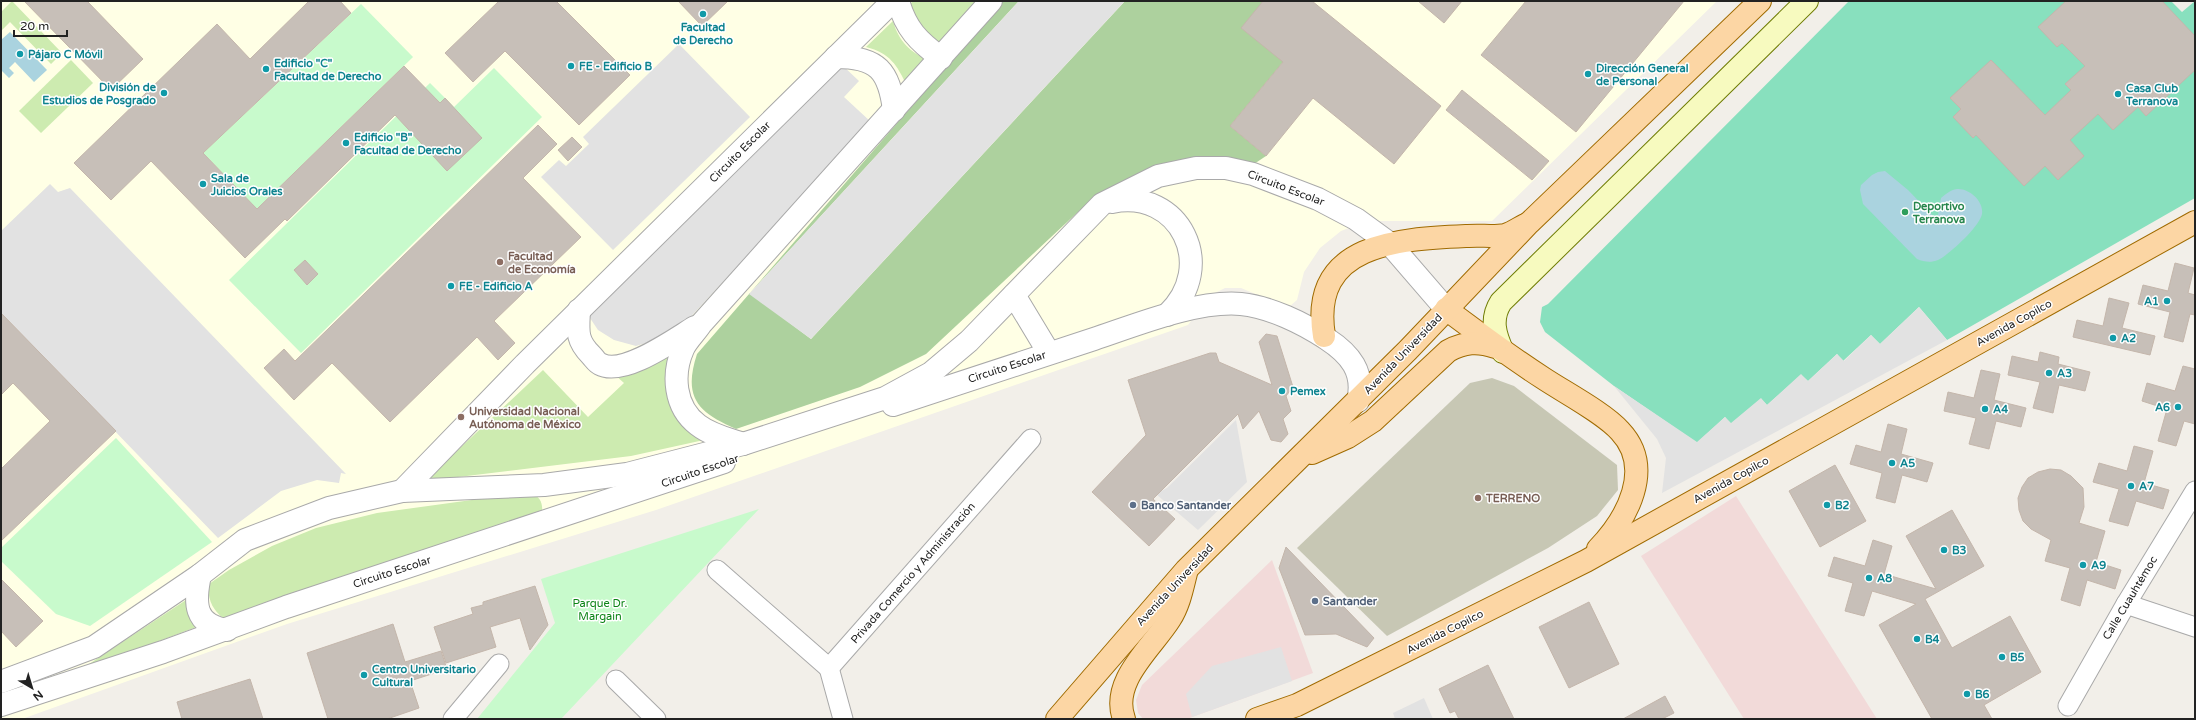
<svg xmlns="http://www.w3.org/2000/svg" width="2196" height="720" viewBox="0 0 2196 720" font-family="'Varela Round',sans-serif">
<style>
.commercial{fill:#f2dad9}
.education{fill:#ffffe5}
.construction{fill:#c7c7b4}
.grass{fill:#cdebb0}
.forest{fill:#add19e}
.park{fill:#c8facc}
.pitch{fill:#88e0be}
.parking{fill:#e2e2e2}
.water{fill:#aad3df}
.building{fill:#c7bfb8;stroke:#c4b6ab}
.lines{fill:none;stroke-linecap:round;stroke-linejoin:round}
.minor-casing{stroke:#a9a9a9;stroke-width:21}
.tertiary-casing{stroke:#a9a9a9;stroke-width:24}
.secondary-casing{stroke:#707d05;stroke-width:24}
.primary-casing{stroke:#a06b00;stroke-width:24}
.minor{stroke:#fff;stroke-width:19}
.tertiary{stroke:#fff;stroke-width:22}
.secondary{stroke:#f7fabf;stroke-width:22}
.primary{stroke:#fcd6a4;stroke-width:22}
.culture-dot{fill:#0f9aa8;stroke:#fff;stroke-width:1.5}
.leisure-dot{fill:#2e9e5b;stroke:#fff;stroke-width:1.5}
.education-dot{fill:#8d6e63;stroke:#fff;stroke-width:1.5}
.service-dot{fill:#5c6f8a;stroke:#fff;stroke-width:1.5}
.labels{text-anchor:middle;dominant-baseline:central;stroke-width:3;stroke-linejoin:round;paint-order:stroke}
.culture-label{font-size:11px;font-weight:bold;fill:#0d838f;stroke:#fff;text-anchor:start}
.street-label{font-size:11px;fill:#222;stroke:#fff}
.leisure-label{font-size:11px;font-weight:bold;fill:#27864d;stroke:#fff;text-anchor:start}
.education-label{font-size:11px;font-weight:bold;fill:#785e54;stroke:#fff;text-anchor:start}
.service-label{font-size:11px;font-weight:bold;fill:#4e5e75;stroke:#fff;text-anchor:start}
.park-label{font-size:11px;fill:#0c8416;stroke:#fff}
</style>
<rect width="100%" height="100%" fill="#f2efe9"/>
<g class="commercial">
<path d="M1736,496L1877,719H1744L1641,556Z"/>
<path d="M1272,560L1313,673L1187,719H1143L1138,713L1136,700L1142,685Z"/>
</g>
<path class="education" d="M1,1H1717L1492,221H1380L1354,226L1341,231L1320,248L1304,272L1297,300L1290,306L1286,307L1241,288H1225L1211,295L1188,325L656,510L287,624L22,719H1Z"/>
<path class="construction" d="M1492,378L1514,386L1617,465L1618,490L1597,516L1548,548L1387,636L1297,548L1470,383Z"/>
<g class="grass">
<path d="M12,1L62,53L51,64L10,22L1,31V12Z"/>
<path d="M913,1H983L942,45L919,27L910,4Z"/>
<path d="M893,21C899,42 910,52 930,61L907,86C897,65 890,53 866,47Z"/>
<path d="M71,60L93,83L41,133L19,111Z"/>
<path d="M679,344L669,363L667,395L673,410L704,440L631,456L425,481L543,370L588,417L624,383L615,375Z"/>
<path d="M530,492C540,497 543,502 542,513L223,618C212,609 207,598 209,584L229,570L272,546L316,528L377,513Z"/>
<path d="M186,600L188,614L199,626L77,672Z"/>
</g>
<path class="forest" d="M1003,1H1019L750,293L811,339L1125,1H1263L1283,62L1230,126L1266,156L1242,172L1142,184L1080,210L926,354L860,387L736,429C697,412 683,397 697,354Z"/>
<g class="park">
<path d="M361,4L413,57L257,209L203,153Z"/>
<path d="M494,68L542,117L301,353L229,280L430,83L454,107Z"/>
<path d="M116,438L212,542L90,626L56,614L1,561V548Z"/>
<path d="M759,509L561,719H477L555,623L541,579Z"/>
</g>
<path class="pitch" d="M1849,1H2171L2182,12L2195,1V198L1947,340L1919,307L1880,344L1871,335L1843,361L1837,354L1808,381L1801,375L1767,405L1761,399L1731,424L1725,417L1697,443L1614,386L1545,332L1540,322L1542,307L1548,304Z"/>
<g class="parking">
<path d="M1019,1H1125L811,339L749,294Z"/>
<path d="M679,44L750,117L613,250L541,177L559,160L566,166L589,144L583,137Z"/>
<path d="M841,64L859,81L844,97L871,122L685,323L659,339L636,346L614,340L598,330L588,315Z"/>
<path d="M50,184L58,192L70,188L346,474L341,473L339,483L317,480L281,491L218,538L1,313V231Z"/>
<path d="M1919,307L1947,340L1662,493L1666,458L1657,439L1614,386L1697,442L1725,417L1731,423L1761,398L1767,405L1801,374L1808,381L1837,354L1844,361L1871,335L1880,344Z"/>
<path d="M1236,420L1247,482L1198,530L1156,494L1167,488Z"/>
<path d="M1281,647L1292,681L1192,717L1186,694L1212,666Z"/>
<path d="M1424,698L1433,719H1395L1393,713Z"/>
</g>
<g class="water">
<path d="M10,32L47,70L34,82L15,62L9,68L14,73L9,78L1,70V40Z"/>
<path d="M1885,171L1908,190L1937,220L1941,198C1946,194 1950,190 1957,189C1969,188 1984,201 1982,214C1980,226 1949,255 1938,260C1931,263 1924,262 1917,259L1863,204L1860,190L1861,185L1872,175L1878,172Z"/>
</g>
<g class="building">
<path d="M24,1H87L143,59L111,90Z"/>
<path d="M309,1H340L351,13L203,153L257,209L404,66L440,103L445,98L482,138L447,171L395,115L287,221L285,219L245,258L151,161L111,200L74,163L217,24L250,59Z"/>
<path d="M499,1H556L630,75L579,125L505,51L473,82L445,53Z"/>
<path d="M678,1H728L702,26Z"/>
<path d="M1263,1H1312L1441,106L1394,164L1313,98L1266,156L1230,126L1283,62L1241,28Z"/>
<path d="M1418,1H1462L1444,23Z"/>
<path d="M1526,1H1684L1576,132L1481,55Z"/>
<path d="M2066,1H2162L2195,36V70L2146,116L2138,107L2113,130L2098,114L2070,140L2084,156L2058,180L2045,166L2024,186L1976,135L1973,138L1953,117L1961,109L1950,98L1991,60L2045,115L2071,90L2065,84L2085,66L2062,43L2057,47L2038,27Z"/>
<path d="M1462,90L1549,161L1532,180L1446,110Z"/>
<path d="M538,125L557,144L523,178L581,237L494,321L515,343L498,360L477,337L390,422L332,363L294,400L264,368L284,349L295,361Z"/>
<path d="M572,137L582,147L568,161L558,150Z"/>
<path d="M305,260L318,274L307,285L294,270Z"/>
<path d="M2175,263L2194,268L2188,293L2195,295V315L2190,314L2183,342L2164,337L2170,312L2138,304L2143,285L2168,291Z"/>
<path d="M2109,298L2129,303L2122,328L2155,336L2150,355L2073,337L2077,320L2103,326Z"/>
<path d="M1,313L116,431L1,541V469L50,421L13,383L1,395Z"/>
<path d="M1266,334L1277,336L1293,387L1286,396L1291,411L1283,419L1288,434L1281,442L1271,440L1259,411L1243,429L1238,414L1153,499L1175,519L1149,546L1092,492L1146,435L1128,380L1210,353H1216L1219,362L1272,385L1259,342Z"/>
<path d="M2040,352L2059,357L2058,364L2090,372L2085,391L2059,385L2053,413L2033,408L2040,382L2008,375L2012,356L2038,362Z"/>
<path d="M2183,366L2195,369V424L2184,421L2176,446L2158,441L2167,409L2142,401L2147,383L2175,391Z"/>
<path d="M1981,370L2000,374L1994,400L2026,408L2021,427L1996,421L1989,449L1969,444L1976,418L1944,411L1948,392L1974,398Z"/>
<path d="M1888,424L1907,429L1901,454L1933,463L1927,482L1902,475L1895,503L1876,498L1882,473L1850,464L1856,445L1881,452Z"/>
<path d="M2134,446L2153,451L2144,483L2169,490L2163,509L2136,501L2128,526L2109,521L2119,489L2093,482L2099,463L2127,471Z"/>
<path d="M1835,465L1866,521L1820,547L1789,491Z"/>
<path d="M2050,469L2061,470L2071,476L2083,488L2084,507L2079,523L2105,531L2096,562L2121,570L2115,589L2087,580L2080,606L2061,600L2070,568L2045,561L2051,540L2031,529L2023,521L2019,510L2018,498L2022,487L2028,478L2038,472Z"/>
<path d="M1952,510L1984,566L1925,599L1952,648L2010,616L2041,672L1984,705L1992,719H1932L1879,625L1916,604L1872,591L1864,616L1845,611L1853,583L1828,576L1834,557L1865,566L1873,540L1892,546L1884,574L1936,589L1906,536Z"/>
<path d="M1286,547L1374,638L1367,647L1336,634L1305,635L1279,568Z"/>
<path d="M1,579L43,621L16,647L1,631Z"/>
<path d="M535,586L548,625L530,650L520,618L490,627L496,647L446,663L434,627L473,614L471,608L483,605V602Z"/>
<path d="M1589,602L1619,664L1569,688L1539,627Z"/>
<path d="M393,624L405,662L441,651L447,669L410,681L419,708L387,719H328L307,653Z"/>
<path d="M1488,665L1514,719H1459L1455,711L1450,713L1439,689Z"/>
<path d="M250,679L263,719H182L177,702Z"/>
<path d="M1665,696L1674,713L1662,719H1623Z"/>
</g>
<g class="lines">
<g class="minor-casing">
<g id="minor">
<path d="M717,570L829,668"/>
<path d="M2126,604L2195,627"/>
<path d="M829,668L1031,439"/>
<path d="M829,668L843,719"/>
<path d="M616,680L656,719"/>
<path d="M2068,706L2126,604L2195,491"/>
<path d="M453,719L499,664"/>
</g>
</g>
<g class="tertiary-casing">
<g id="tertiary">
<path d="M898,1C906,29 918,41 941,58"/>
<path d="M836,57C878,57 889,71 894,110"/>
<path d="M1112,202C1179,188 1219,266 1167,315"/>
<path d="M1014,295L1049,353"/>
<path d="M579,310C578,331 576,340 591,355C594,358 597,363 600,364C623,377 675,339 695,327"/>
<path d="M893,405C960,383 1027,361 1094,339C1136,325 1197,300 1241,304C1270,307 1303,323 1327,339C1350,354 1365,372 1358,401"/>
<path d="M743,444C728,439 711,435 698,425C674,407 672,374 683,349C687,340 696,332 701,324L991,1"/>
<path d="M402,491L525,364L893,1"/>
<path d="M200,575C194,603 194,625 227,630"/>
<path d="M1,682L94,647L200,575L245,540L329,508L402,491L544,485L627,474L743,444L885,398L931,373L969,341L1102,204L1158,176L1196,168H1226L1253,174L1318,199L1356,219L1389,243L1446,309"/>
<path d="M1,705L163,652L286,607L724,462"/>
</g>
</g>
<g class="secondary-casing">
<path id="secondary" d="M1503,352C1495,335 1490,319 1501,302L1807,1"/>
</g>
<g class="primary-casing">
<g id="primary">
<path d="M1446,309C1478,333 1509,356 1543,378C1564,392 1604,413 1620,431C1655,468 1627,519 1598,549"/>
<path d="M1324,336C1309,242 1400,239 1468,236C1480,235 1494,237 1505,235C1512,233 1519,228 1525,225"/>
<path d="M1312,453L1348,437L1373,421L1448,351C1464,342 1478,341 1495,347"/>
<path d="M1057,719L1186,570L1408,350L1529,223L1760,1"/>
<path d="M1124,719C1110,681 1152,648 1170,619C1179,605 1182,589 1186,573"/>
<path d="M1257,719L1297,705L1586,561L2195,222"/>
</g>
</g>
<use href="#minor" class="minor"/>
<use href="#tertiary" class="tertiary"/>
<use href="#secondary" class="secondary"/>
<use href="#primary" class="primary"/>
</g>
<g class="culture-dot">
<circle cx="703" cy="14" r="4"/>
<circle cx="20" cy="54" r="4"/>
<circle cx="571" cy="66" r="4"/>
<circle cx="266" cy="69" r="4"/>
<circle cx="1588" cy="74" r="4"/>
<circle cx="164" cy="93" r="4"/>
<circle cx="2118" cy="94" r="4"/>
<circle cx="346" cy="143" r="4"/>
<circle cx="203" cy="184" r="4"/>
<circle cx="451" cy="286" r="4"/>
<circle cx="2167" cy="301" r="4"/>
<circle cx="2113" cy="338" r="4"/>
<circle cx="2049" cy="373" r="4"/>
<circle cx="1282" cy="391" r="4"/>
<circle cx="2178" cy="407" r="4"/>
<circle cx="1985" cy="409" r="4"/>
<circle cx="1892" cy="463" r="4"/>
<circle cx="2131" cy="486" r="4"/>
<circle cx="1827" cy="505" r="4"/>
<circle cx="1944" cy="550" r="4"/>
<circle cx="2083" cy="565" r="4"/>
<circle cx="1869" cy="578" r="4"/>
<circle cx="1917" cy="639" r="4"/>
<circle cx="2002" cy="657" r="4"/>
<circle cx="364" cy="675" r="4"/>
<circle cx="1967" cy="694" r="4"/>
</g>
<circle class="leisure-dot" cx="1905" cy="212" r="4"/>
<g class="education-dot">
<circle cx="500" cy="262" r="4"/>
<circle cx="461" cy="417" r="4"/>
<circle cx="1478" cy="498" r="4"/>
</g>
<g class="service-dot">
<circle cx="1133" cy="505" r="4"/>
<circle cx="1315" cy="601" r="4"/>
</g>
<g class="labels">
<g class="culture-label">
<text x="703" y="27" text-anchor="middle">Facultad<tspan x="703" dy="13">de Derecho</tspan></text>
<text x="28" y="54">Pájaro C Móvil</text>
<text x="274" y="63">Edificio "C"<tspan x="274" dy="13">Facultad de Derecho</tspan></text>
<text x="579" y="66">FE - Edificio B</text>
<text x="1596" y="68">Dirección General<tspan x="1596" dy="13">de Personal</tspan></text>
<text x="156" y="87" text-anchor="end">División de<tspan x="156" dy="13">Estudios de Posgrado</tspan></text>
<text x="2126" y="88">Casa Club<tspan x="2126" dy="13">Terranova</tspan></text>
<text x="354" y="137">Edificio "B"<tspan x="354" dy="13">Facultad de Derecho</tspan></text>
<text x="211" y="178">Sala de<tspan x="211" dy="13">Juicios Orales</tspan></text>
<text x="459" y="286">FE - Edificio A</text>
<text x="2159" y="301" text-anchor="end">A1</text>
<text x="2121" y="338">A2</text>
<text x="2057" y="373">A3</text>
<text x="1290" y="391">Pemex</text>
<text x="2170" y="407" text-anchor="end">A6</text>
<text x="1993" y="409">A4</text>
<text x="1900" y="463">A5</text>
<text x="2139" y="486">A7</text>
<text x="1835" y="505">B2</text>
<text x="1952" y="550">B3</text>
<text x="2091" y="565">A9</text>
<text x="1877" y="578">A8</text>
<text x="1925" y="639">B4</text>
<text x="2010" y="657">B5</text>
<text x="372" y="669">Centro Universitario<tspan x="372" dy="13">Cultural</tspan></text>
<text x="1975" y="694">B6</text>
</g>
<g class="street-label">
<text transform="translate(740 152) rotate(-45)">Circuito Escolar</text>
<text transform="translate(1286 188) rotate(21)">Circuito Escolar</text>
<text transform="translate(2014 323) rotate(-29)">Avenida Copilco</text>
<text transform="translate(1403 354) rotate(-46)">Avenida Universidad</text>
<text transform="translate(1007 367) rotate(-18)">Circuito Escolar</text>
<text transform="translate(700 471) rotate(-19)">Circuito Escolar</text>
<text transform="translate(1731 480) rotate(-29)">Avenida Copilco</text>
<text transform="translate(392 572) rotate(-18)">Circuito Escolar</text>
<text transform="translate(913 573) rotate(-49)">Privada Comercio y Administración</text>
<text transform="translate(1175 585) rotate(-47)">Avenida Universidad</text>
<text transform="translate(2130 598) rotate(-59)">Calle Cuauhtémoc</text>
<text transform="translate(1445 632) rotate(-27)">Avenida Copilco</text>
</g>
<g class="leisure-label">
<text x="1913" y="206">Deportivo<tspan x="1913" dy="13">Terranova</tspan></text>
</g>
<g class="education-label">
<text x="508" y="256">Facultad<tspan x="508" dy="13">de Economía</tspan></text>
<text x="469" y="411">Universidad Nacional<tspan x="469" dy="13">Autónoma de México</tspan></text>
<text x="1486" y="498">TERRENO</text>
</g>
<g class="service-label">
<text x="1141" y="505">Banco Santander</text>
<text x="1323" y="601">Santander</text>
</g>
<g class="park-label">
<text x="600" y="603">Parque Dr.<tspan x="600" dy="13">Margain</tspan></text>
</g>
</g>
<rect width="2196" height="720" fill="none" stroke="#222222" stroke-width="4"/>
<g transform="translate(32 688) rotate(142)" stroke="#ffffff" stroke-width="3" paint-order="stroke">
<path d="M0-3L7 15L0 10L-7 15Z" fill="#222222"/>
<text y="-6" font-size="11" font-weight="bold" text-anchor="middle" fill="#222222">N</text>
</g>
<path d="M14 30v6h53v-6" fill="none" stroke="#222222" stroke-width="2"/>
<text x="20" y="30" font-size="12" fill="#222222" stroke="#ffffff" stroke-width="3" paint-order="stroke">20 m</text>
</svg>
